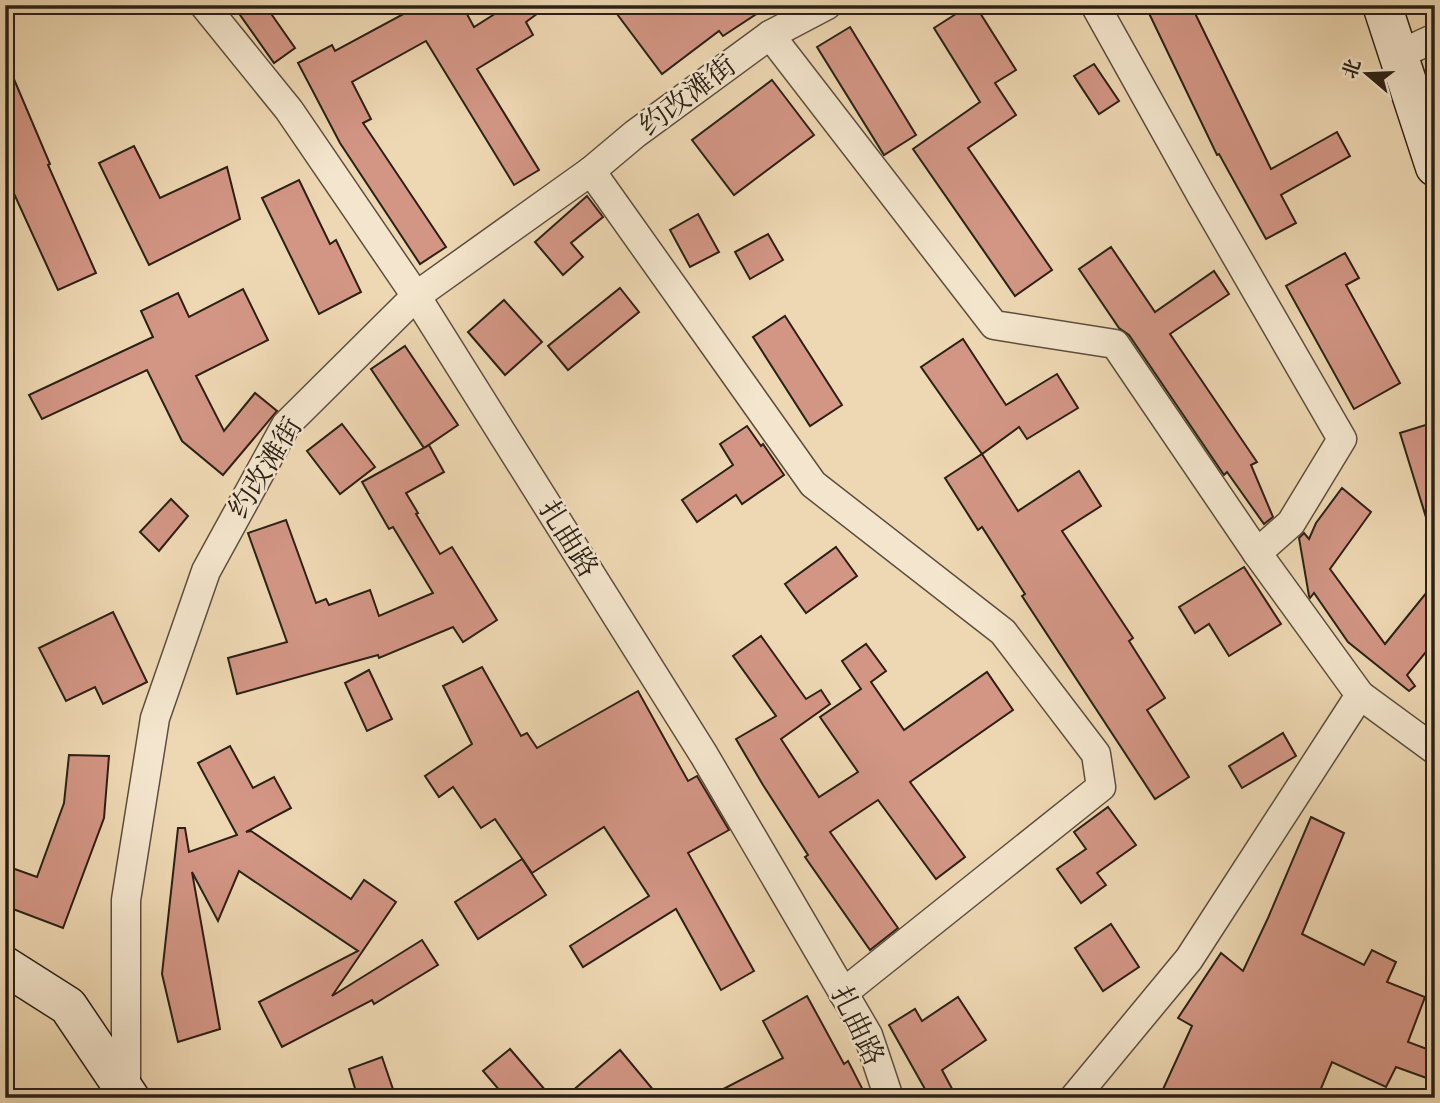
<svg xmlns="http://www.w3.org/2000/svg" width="1440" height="1103" viewBox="0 0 1440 1103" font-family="'IM FELL DW Pica','Noto Serif SC',serif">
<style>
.building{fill:#d39685;stroke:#2b2016;stroke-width:2}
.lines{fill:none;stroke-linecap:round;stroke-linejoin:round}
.minor-casing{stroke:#5c4e3d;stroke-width:31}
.secondary-casing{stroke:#2b2016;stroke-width:41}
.minor{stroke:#f4e6ce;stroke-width:28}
.secondary{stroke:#f4e6ce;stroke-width:38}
.labels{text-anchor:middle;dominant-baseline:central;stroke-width:5;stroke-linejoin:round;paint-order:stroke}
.street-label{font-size:28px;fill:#2b2016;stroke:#f4e6ce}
</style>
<rect width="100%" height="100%" fill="#eed8b3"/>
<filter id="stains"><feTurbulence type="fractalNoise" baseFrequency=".00286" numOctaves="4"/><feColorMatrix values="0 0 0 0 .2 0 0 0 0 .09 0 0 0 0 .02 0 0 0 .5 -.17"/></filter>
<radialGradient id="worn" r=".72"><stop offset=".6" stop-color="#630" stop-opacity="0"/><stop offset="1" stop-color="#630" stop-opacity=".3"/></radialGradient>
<g class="building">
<path d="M233,5H265L295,48L274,63Z"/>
<path d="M420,5H462L474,27L509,5H549L526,22L533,35L477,69L539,170L514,185L426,41L352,82L371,119L363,123L446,247L420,264L340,143L298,63L332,45L335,51Z"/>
<path d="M629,5H770L723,36L719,31L662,74L617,14Z"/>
<path d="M970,5H975L1016,70L995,83L1016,115L968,148L1052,270L1015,296L913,149L980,102L934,28Z"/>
<path d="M1145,5H1191L1271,169L1337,132L1350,156L1281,195L1296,223L1266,239L1219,154L1217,155Z"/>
<path d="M850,27L916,135L884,155L817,47Z"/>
<path d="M5,58L50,164L48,165L96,273L58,290L5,174Z"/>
<path d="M1094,64L1119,101L1099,114L1074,76Z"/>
<path d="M772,80L814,135L734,195L692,140Z"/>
<path d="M134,146L160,198L227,167L240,219L149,265L99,163Z"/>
<path d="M299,180L330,244L336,240L361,292L319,314L262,198Z"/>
<path d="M587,196L603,217L571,243L583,257L563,275L535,242Z"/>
<path d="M698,214L719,252L690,267L670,230Z"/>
<path d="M768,234L783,260L750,279L735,252Z"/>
<path d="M1111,247L1155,312L1214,271L1229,294L1170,334L1257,462L1251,465L1273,517L1264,524L1227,472L1224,475L1129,335L1119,328L1079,269Z"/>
<path d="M1345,253L1359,278L1346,285L1400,383L1354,409L1286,286Z"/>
<path d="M620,288L639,312L568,370L548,346Z"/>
<path d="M243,289L268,340L196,376L224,431L255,393L277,411L223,475L182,441L147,370L42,419L29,395L153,337L141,311L178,293L189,317Z"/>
<path d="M504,300L542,342L505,375L468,332Z"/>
<path d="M785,316L842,405L810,426L753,337Z"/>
<path d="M963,339L1006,405L1057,374L1078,408L1027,439L1019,427L982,454L921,367Z"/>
<path d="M405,346L458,425L424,448L371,369Z"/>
<path d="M1435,422V526L1429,527L1400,433Z"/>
<path d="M342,424L375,467L340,494L307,451Z"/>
<path d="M747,426L761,446L763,444L784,475L742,504L736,495L697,522L682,500L733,465L720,444Z"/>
<path d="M429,445L444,472L406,493L418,513L416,514L440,554L452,547L497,620L463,642L453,627L379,658L378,655L237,694L228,658L287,642L248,533L286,520L316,603L326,599L329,605L370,590L379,616L433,593L393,527L389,529L362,482Z"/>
<path d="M982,454L1018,511L1079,471L1101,506L1062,531L1133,638L1129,641L1165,698L1147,710L1189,777L1155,799L1022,596L1025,594L982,527L978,530L945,478Z"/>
<path d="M1342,488L1371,512L1330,569L1385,644L1435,582V641L1407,675L1415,686L1409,691L1348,642L1314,593L1310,598L1309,596L1299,538L1304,533L1309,539L1316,523Z"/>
<path d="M171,499L188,516L159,551L140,532Z"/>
<path d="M836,547L857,576L806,613L785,584Z"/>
<path d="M1244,567L1281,624L1229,656L1209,624L1195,633L1179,607Z"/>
<path d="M113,612L147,682L103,704L95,687L66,701L39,648Z"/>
<path d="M761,636L806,699L821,690L830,704L781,739L819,797L858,772L820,717L861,689L842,661L866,644L886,671L871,682L904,730L987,672L1013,710L910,782L965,857L936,879L878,800L830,832L898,928L870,950L805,857L808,855L763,785L736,739L776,716L733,656Z"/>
<path d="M482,667L521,736L527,733L537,748L638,691L688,781L697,776L729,830L688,853L754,971L721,990L676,909L583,967L570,946L649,896L604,827L532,873L495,819L481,828L453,787L439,797L425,776L472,744L443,686Z"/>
<path d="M369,670L392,719L367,731L345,683Z"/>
<path d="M1283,733L1296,756L1242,788L1229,766Z"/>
<path d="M230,746L253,788L274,777L291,808L246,832L251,831L351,899L364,880L396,902L332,996L422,940L438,965L374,1004L372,1000L282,1047L259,1002L358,951L239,871L218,921L192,872L220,1029L178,1042L162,974L178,828H185L189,852L237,835L198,763Z"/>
<path d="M69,755L109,756L104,818L63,928L5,906V885L12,868L37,877L64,803Z"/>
<path d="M1108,807L1136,845L1097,873L1106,885L1081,903L1057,869L1086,849L1074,832Z"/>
<path d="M1311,817L1344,833L1302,934L1364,965L1372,950L1396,962L1387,982L1425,997L1408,1042L1435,1052V1081L1396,1067L1386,1087L1332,1062L1317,1098H1159L1192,1026L1178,1018L1221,953L1243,971L1268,918Z"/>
<path d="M522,859L546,895L478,939L455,902Z"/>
<path d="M1111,924L1139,967L1103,991L1075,948Z"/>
<path d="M807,996L844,1064L848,1061L867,1098H706L783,1058L763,1021Z"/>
<path d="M958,997L986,1040L942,1070L957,1098H930L889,1025L915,1009L922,1021Z"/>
<path d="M510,1049L552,1098H506L483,1071Z"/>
<path d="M620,1050L660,1098H564Z"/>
<path d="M382,1057L396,1098H358L349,1069Z"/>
</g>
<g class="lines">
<g class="minor-casing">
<g id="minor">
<path d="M204,5L289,110L416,296L704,755L868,1035L889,1098"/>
<path d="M1095,5L1201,195L1342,439L1291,523L1257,553"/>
<path d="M770,35L994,325L1115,344L1257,553L1360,695L1435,750"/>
<path d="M1398,55L1435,38"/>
<path d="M591,171L813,484L1003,632L1096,754L1101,787L843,993"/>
<path d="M126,1090V900L155,718L206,571L286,425L416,296L591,171L635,134L770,35L827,5"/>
<path d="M1074,1098L1189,959L1360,695"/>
</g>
</g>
<g class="secondary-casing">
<g id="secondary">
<path d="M1382,5L1435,167"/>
<path d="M5,966L68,1006L130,1098"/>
</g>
</g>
<use href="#minor" class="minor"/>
<use href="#secondary" class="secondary"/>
</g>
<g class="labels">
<g class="street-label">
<text transform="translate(688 96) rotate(-37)">约改滩街</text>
<text transform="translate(266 468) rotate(-58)">约改滩街</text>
<text transform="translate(568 539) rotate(58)">扎曲路</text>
<text transform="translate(857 1026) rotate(64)">扎曲路</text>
</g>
</g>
<rect width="1440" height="1103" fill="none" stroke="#eed8b3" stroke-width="28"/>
<rect x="7" y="7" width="1426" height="1089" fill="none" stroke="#2b2016" stroke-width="3.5"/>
<rect x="14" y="14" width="1412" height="1075" fill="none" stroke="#2b2016" stroke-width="2"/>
<g transform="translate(1367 74) rotate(289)" stroke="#f4e6ce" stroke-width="5" paint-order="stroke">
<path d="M0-5L12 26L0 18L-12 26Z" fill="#2b2016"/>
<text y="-10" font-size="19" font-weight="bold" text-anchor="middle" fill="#2b2016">北</text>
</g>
<rect width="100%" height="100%" filter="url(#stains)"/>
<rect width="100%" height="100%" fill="url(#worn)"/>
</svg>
